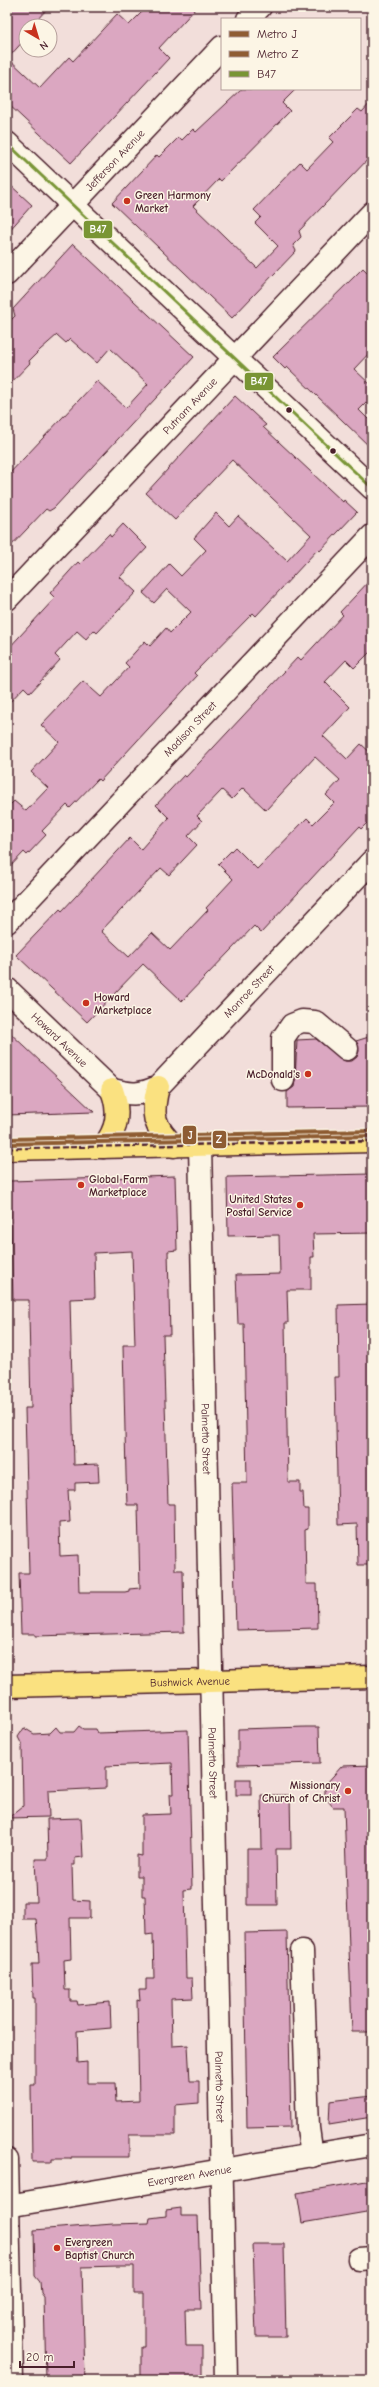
<svg xmlns="http://www.w3.org/2000/svg" width="379" height="2387" viewBox="0 0 379 2387" font-family="'Comic Neue',sans-serif">
<style>
.building{fill:#dba7c1;stroke:#4a1f2b;fill-rule:evenodd}
.lines{fill:none;stroke-linecap:round;stroke-linejoin:round}
.minor-casing{stroke:#4a1f2b;stroke-width:25}
.major-casing{stroke:#4a1f2b;stroke-width:25}
.minor{stroke:#fcf5e5;stroke-width:22}
.major{stroke:#fae180;stroke-width:22}
.rail{stroke:#4a1f2b;stroke-width:3;stroke-dasharray:6 3;stroke-linecap:butt}
.bus-1-casing{stroke:#fcf5e5;stroke-width:6}
.bus-1{stroke:#799534;stroke-width:3}
.metro-1-casing{stroke:#fcf5e5;stroke-width:7}
.metro-2-casing{stroke:#fcf5e5;stroke-width:7}
.metro-1{stroke:#8e5c33;stroke-width:4}
.metro-2{stroke:#8e5c33;stroke-width:4}
.poi-dot{fill:#c8321e;stroke:#fcf5e5;stroke-width:1.5}
.bus-dot{fill:#4a1f2b;stroke:#fcf5e5;stroke-width:1.5}
.labels{text-anchor:middle;dominant-baseline:central;stroke-width:3;stroke-linejoin:round;paint-order:stroke}
.street-label{font-size:11px;fill:#4a1f2b;stroke:#fcf5e5}
.poi-label{font-size:11px;font-weight:bold;fill:#4a1f2b;stroke:#fcf5e5;text-anchor:start}
.line-badge{stroke:#fcf5e5;stroke-width:1.5}
.badge-label{font-size:11px;text-anchor:middle;font-weight:bold;fill:#fff}
</style>
<rect width="100%" height="100%" fill="#f2deda"/>
<filter id="ink" filterUnits="userSpaceOnUse"><feTurbulence type="fractalNoise" baseFrequency=".025" numOctaves="2"/><feDisplacementMap in="SourceGraphic" scale="8" xChannelSelector="R" yChannelSelector="G"/><feConvolveMatrix kernelMatrix="1 2 1 2 8 2 1 2 1" color-interpolation-filters="sRGB"/></filter>
<g filter="url(#ink)">
<g class="building">
<path d="M7,7H49L33,24L35,26H26V38L8,58L40,88L69,57L73,61L117,14L129,25L147,7H197L159,48L169,58L71,163L7,103Z"/>
<path d="M242,89H296L282,103L290,111L221,181L219,179L193,206L257,268L278,246L255,223L261,217L254,210L300,162L307,169L333,142L329,138L358,109L362,112L372,101V155L299,231L301,237L293,245L296,251L232,318L112,203L157,155L159,157L179,137L182,140L193,129L196,132Z"/>
<path d="M7,182L32,205L7,233Z"/>
<path d="M73,244L194,357L54,508L49,511L46,509L7,550V476L97,381L126,408L148,384L110,348L97,363L70,339L66,343L57,335L40,350L29,361L30,363L7,387V324L15,316L13,309Z"/>
<path d="M363,268L372,277V350L354,369L372,386V397L359,410L372,423V449L287,367L285,369L273,357Z"/>
<path d="M235,396L266,425L263,427L343,502L344,500L357,512L320,551L318,549L256,616L253,613L194,673L197,676L100,781L98,779L70,808L67,805L42,831L46,835L27,855L24,852L7,870V808L14,801L26,811L48,788L31,772L59,742L41,725L83,681L101,697L129,667L125,663L145,641L150,646L166,628L170,633L191,612L167,589L154,603L143,593L169,564L181,576L206,550L194,538L216,513L229,526L238,516L287,561L311,535L232,460L175,520L146,493Z"/>
<path d="M123,524L147,548L120,577L136,592L97,633L94,630L86,639L77,631L55,655L60,660L30,693L24,687L7,705V650L55,598L50,593L78,562L80,564L109,534L111,537Z"/>
<path d="M372,578V650L354,668L346,660L325,682L350,707L323,736L347,759L361,744L372,754V818L361,829L359,827L261,933L254,926L182,1001L143,964L87,1022L16,955L60,909L62,911L130,838L141,849L155,833L169,818L156,805L184,775L186,777L298,657L301,660L343,615L340,612ZM315,757L340,780L326,795L334,803L313,824L307,818L257,869L235,847L218,864L233,879L206,908L208,910L170,950L152,933L129,957L101,931L161,868L169,875L197,845L188,836L202,821L197,816L222,790L232,799L243,788L266,810Z"/>
<path d="M7,1030L94,1112L7,1115Z"/>
<path d="M372,1036V1107L287,1108V1092L294,1087L295,1080L297,1040L316,1039L345,1061H352L357,1057L359,1051L356,1041Z"/>
<path d="M372,1174V1233L313,1234L314,1257H311V1290H287L288,1323H285L288,1482H300V1492H303L304,1509H308V1529L305,1530L306,1584H317L318,1628L236,1630L232,1483H247L244,1324H238L236,1275L280,1274L279,1235L228,1236L227,1177Z"/>
<path d="M175,1176L177,1250L168,1251L170,1335H163L168,1504H174L175,1570H183L184,1632L35,1636V1634H21L19,1573H29L25,1408H31L29,1314V1300H13L10,1181ZM132,1251L135,1345H123L126,1474L127,1505H138L140,1588L129,1589V1591L125,1592H79L78,1555L60,1556L59,1523L70,1522L68,1490H75V1483L99,1482L98,1464L74,1465L70,1299L95,1298L94,1253Z"/>
<path d="M372,1304V1565H358L357,1524L338,1525L335,1377H339L338,1305Z"/>
<path d="M79,1726L83,1729H96L98,1733L188,1730L192,1889L184,1890L186,1978H192L193,1998L171,1999L172,2046L188,2045L190,2081H199V2103L175,2105V2135H129V2157H71V2159H52V2162H32L31,2085H35V1998H33L32,1964H39L38,1944L36,1919H23V1902H37L35,1859H48L47,1819L81,1818L83,1857L75,1858V1865H72L73,1900L90,1901V1918H70L71,1959L64,1960L65,1990H70V2001H77L78,2005L110,2002L111,2028L77,2031L78,2063L87,2062V2083H115L116,2102L139,2101L137,2000L140,2001L139,1990H146V1979H154L153,1934L146,1935L145,1896H142V1876H137V1855L142,1856V1815L171,1814L170,1794H173L172,1763L106,1766V1788L48,1791L49,1817L8,1818L23,1806L22,1745L18,1737L24,1728L34,1734L50,1733L56,1727L60,1732H74Z"/>
<path d="M306,1727H319L320,1763L238,1765V1729Z"/>
<path d="M372,1765V2032H352L344,1807H333L325,1797V1785L342,1766Z"/>
<rect x="236" y="1779" width="15" height="16"/>
<path d="M261,1795H290L291,1849H276L277,1905H247V1849H262Z"/>
<path d="M287,1932L291,2127L247,2128L244,1933Z"/>
<path d="M372,2096V2117L329,2124L330,2101Z"/>
<path d="M372,2180V2211L302,2223L297,2193Z"/>
<path d="M181,2208V2216H198L201,2309H185L186,2346H202V2380H141V2347H144V2293H134V2266H118L82,2267L85,2380H46L44,2297L41,2293L40,2282L35,2276L34,2230L113,2224L149,2223L150,2218L166,2216V2210Z"/>
<path d="M253,2244H284L286,2337H256Z"/>
</g>
<g class="lines">
<g class="minor-casing">
<g id="minor">
<path d="M248,19L260,7"/>
<path d="M7,143L372,488"/>
<path id="s1" d="M7,274L222,47"/>
<path id="s2" d="M7,599L372,213"/>
<path id="s3" d="M7,922L372,536"/>
<path id="s4" d="M7,989L112,1090C132,1095 140,1095 158,1087L372,861"/>
<path d="M283,1080V1038L292,1025L302,1021L315,1022L347,1049"/>
<path id="s5" d="M200,1145L226,2380"/>
<path d="M302,1951L308,2128L312,2156"/>
<path d="M7,2160L12,2380"/>
<path id="s6" d="M7,2206L372,2145"/>
<path d="M359,2259L372,2258"/>
</g>
</g>
<g class="major-casing">
<g id="major">
<path d="M158,1087C151,1114 153,1126 174,1146"/>
<path d="M103,1147C118,1129 120,1112 112,1090"/>
<path d="M7,1149L372,1141"/>
<path id="s7" d="M7,1686L372,1677"/>
</g>
</g>
<use href="#minor" class="minor"/>
<use href="#major" class="major"/>
<path class="rail" d="M7,1148L372,1141"/>
<g class="bus-1-casing">
<path id="bus-1" d="M7,143L372,488"/>
</g>
<use href="#bus-1" class="bus-1"/>
<g class="metro-1-casing">
<path id="metro-1" d="M7,1139L372,1131"/>
</g>
<g class="metro-2-casing">
<path id="metro-2" d="M7,1144L372,1136"/>
</g>
<use href="#metro-1" class="metro-1"/>
<use href="#metro-2" class="metro-2"/>
</g>
</g>
<g class="poi-dot">
<circle cx="127" cy="201" r="4"/>
<circle cx="86" cy="1003" r="4"/>
<circle cx="308" cy="1074" r="4"/>
<circle cx="81" cy="1185" r="4"/>
<circle cx="300" cy="1205" r="4"/>
<circle cx="348" cy="1791" r="4"/>
<circle cx="57" cy="2248" r="4"/>
</g>
<g class="bus-dot">
<circle cx="289" cy="410" r="3.5"/>
<circle cx="333" cy="451" r="3.5"/>
</g>
<g class="labels">
<g class="street-label">
<text stroke="none"><textPath href="#s1" startOffset="157">Jefferson Avenue</textPath></text>
<text stroke="none"><textPath href="#s2" startOffset="266">Putnam Avenue</textPath></text>
<text stroke="none"><textPath href="#s3" startOffset="266">Madison Street</textPath></text>
<text stroke="none"><textPath href="#s4" startOffset="325">Monroe Street</textPath></text>
<text stroke="none"><textPath href="#s4" startOffset="73">Howard Avenue</textPath></text>
<text stroke="none"><textPath href="#s5" startOffset="294">Palmetto Street</textPath></text>
<text stroke="none"><textPath href="#s7" startOffset="183">Bushwick Avenue</textPath></text>
<text stroke="none"><textPath href="#s5" startOffset="618">Palmetto Street</textPath></text>
<text stroke="none"><textPath href="#s5" startOffset="942">Palmetto Street</textPath></text>
<text stroke="none"><textPath href="#s6" startOffset="185">Evergreen Avenue</textPath></text>
</g>
<g class="poi-label">
<text x="135" y="195">Green Harmony<tspan x="135" dy="13">Market</tspan></text>
<text x="94" y="997">Howard<tspan x="94" dy="13">Marketplace</tspan></text>
<text x="300" y="1074" text-anchor="end">McDonald's</text>
<text x="89" y="1179">Global Farm<tspan x="89" dy="13">Marketplace</tspan></text>
<text x="292" y="1199" text-anchor="end">United States<tspan x="292" dy="13">Postal Service</tspan></text>
<text x="340" y="1785" text-anchor="end">Missionary<tspan x="340" dy="13">Church of Christ</tspan></text>
<text x="65" y="2242">Evergreen<tspan x="65" dy="13">Baptist Church</tspan></text>
</g>
</g>
<g class="line-badge">
<rect x="83" y="220" width="30" height="19" rx="4" fill="#799534"/>
<rect x="244" y="372" width="30" height="19" rx="4" fill="#799534"/>
<rect x="182" y="1125" width="15" height="20" rx="4" fill="#8e5c33"/>
<rect x="212" y="1130" width="15" height="19" rx="4" fill="#8e5c33"/>
</g>
<g class="badge-label">
<text x="98" y="233">B47</text>
<text x="259" y="385">B47</text>
<text x="190" y="1139">J</text>
<text x="219" y="1143">Z</text>
</g>
<rect width="379" height="2387" fill="none" stroke="#fcf5e5" stroke-width="24"/>
<rect x="12" y="12" width="355" height="2363" fill="none" stroke="#4a1f2b" stroke-width="1.5" filter="url(#ink)"/>
<rect x="221" y="18" width="140" height="72" fill="#fcf5e5" stroke="#b59f9b"/>
<rect x="229" y="31" width="20" height="6" fill="#8e5c33" stroke="#b59f9b"/>
<text x="257" y="38" font-size="12" fill="#4a1f2b">Metro J</text>
<rect x="229" y="51" width="20" height="6" fill="#8e5c33" stroke="#b59f9b"/>
<text x="257" y="58" font-size="12" fill="#4a1f2b">Metro Z</text>
<rect x="229" y="71" width="20" height="6" fill="#799534" stroke="#b59f9b"/>
<text x="257" y="78" font-size="12" fill="#4a1f2b">B47</text>
<g transform="translate(38 38) rotate(142)"><circle r="19" fill="#fcf5e5" stroke="#b59f9b"/>
<path d="M0-3L7 15L0 10L-7 15Z" fill="#c8321e"/>
<text y="-6" font-size="11" font-weight="bold" text-anchor="middle" fill="#4a1f2b">N</text>
</g>
<path d="M20 2361v6h54v-6" fill="none" stroke="#4a1f2b" stroke-width="2"/>
<text x="26" y="2361" font-size="12" fill="#4a1f2b" stroke="#fcf5e5" stroke-width="3" paint-order="stroke">20 m</text>
</svg>
